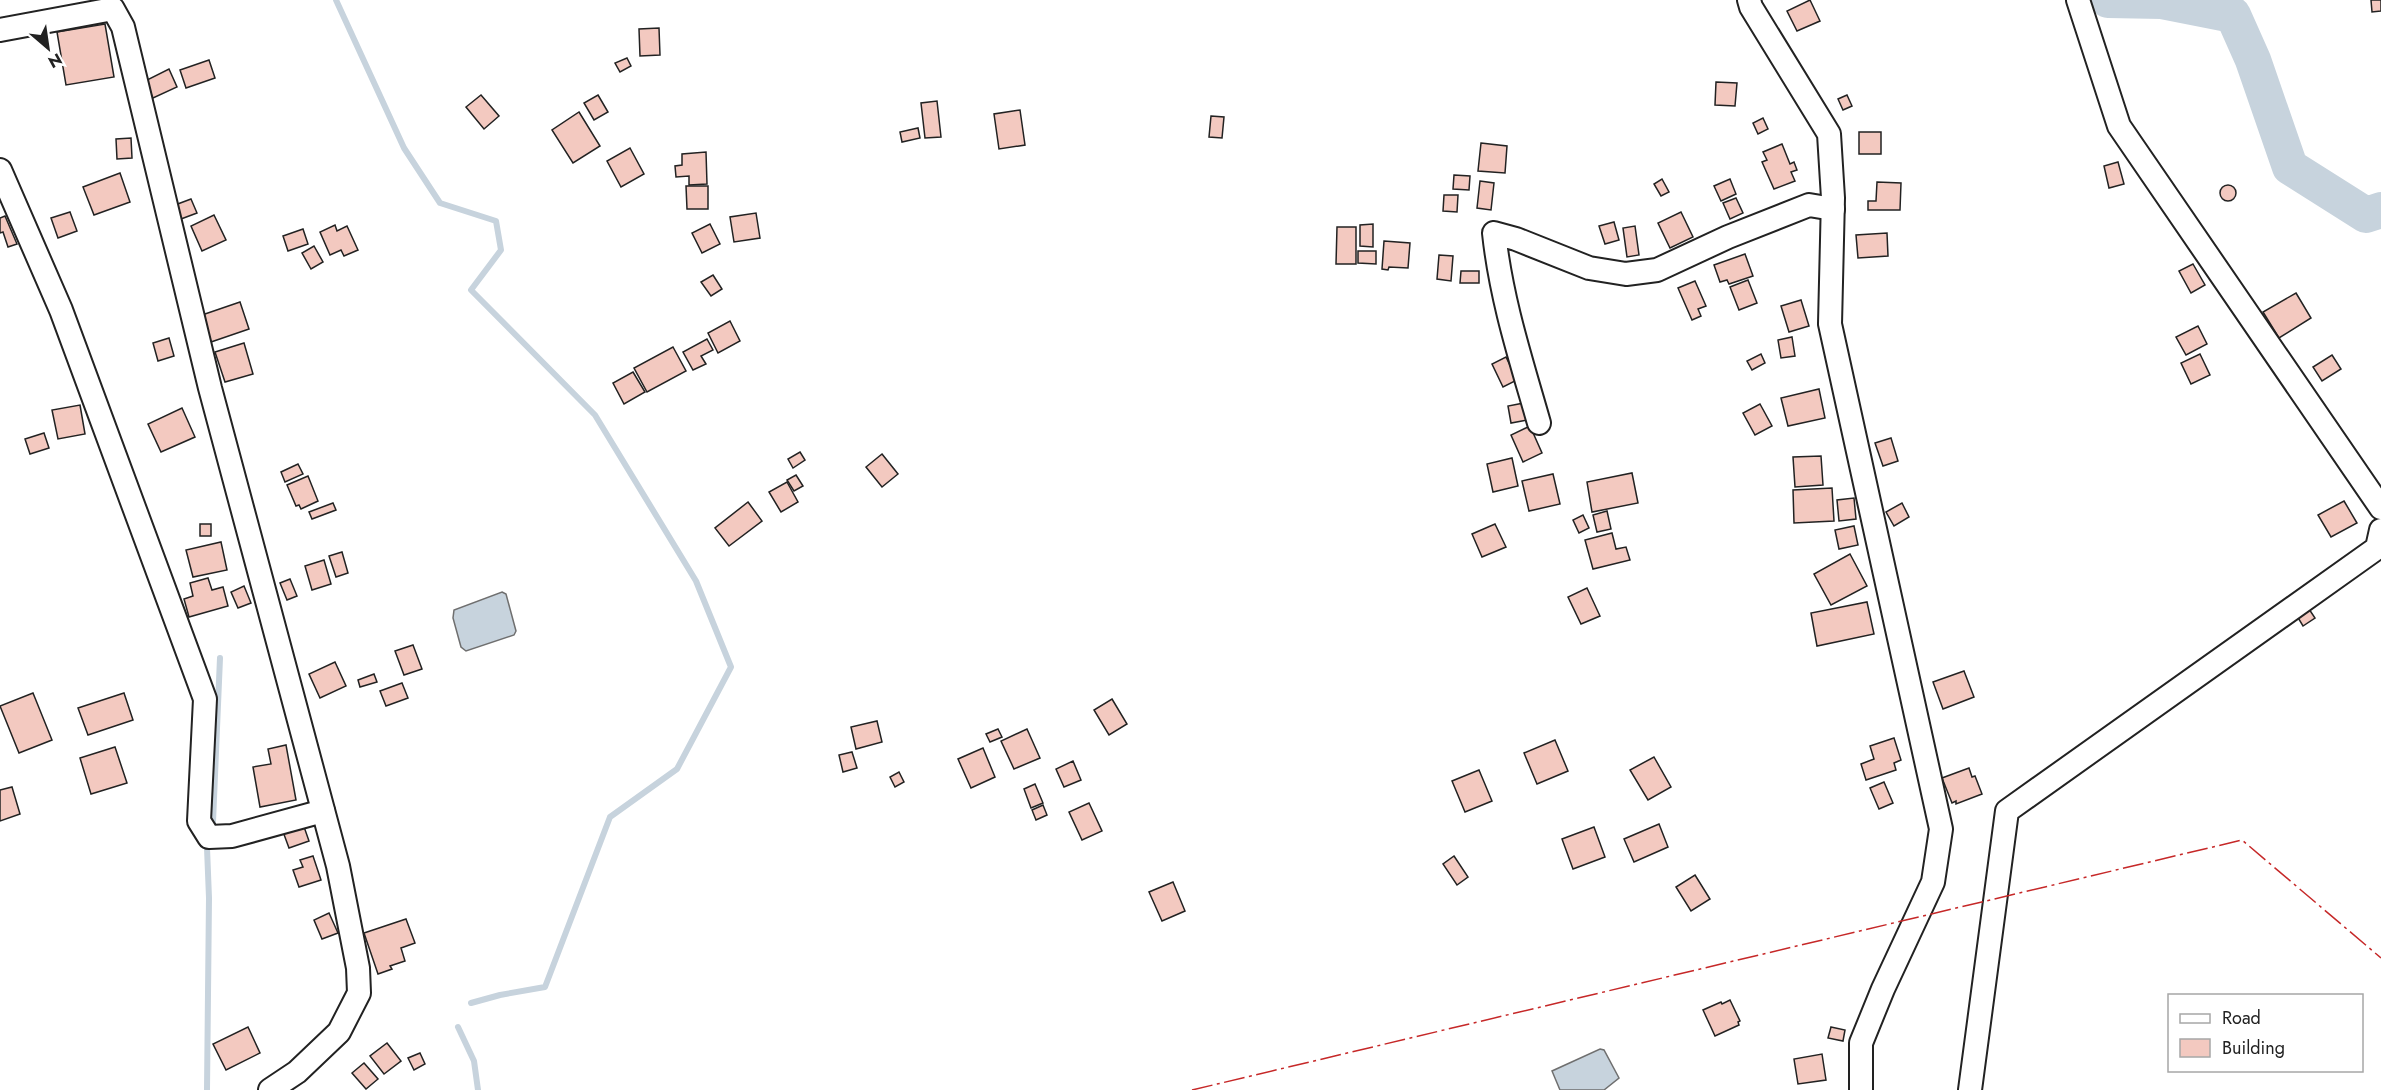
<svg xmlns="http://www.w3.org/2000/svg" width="2381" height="1090" viewBox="0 0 2381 1090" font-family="Jost,sans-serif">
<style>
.water{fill:#c7d3dd;stroke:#6f6f6f;stroke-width:1.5}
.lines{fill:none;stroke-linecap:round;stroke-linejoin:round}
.stream{stroke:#c7d3dd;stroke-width:6}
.river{stroke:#c7d3dd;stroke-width:36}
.building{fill:#f3c9c0;stroke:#222;stroke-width:1.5}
.minor-casing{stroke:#222;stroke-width:26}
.minor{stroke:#fff;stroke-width:22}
.power{stroke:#c62828;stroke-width:1.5;stroke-dasharray:21 4.5 3 4.5;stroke-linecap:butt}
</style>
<rect width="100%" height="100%" fill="#fff"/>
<g class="water">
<path d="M502,592L506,594L516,631L514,635L466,651L461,647L453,618L454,610Z"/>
<path d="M1600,1049L1604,1050L1619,1078L1604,1090H1560L1552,1071Z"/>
</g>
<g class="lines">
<g class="stream">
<path d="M336,0L404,148L440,203L496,221L501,250L471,290L595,415L696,581L731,667L677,769L610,817L545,987L500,995L471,1003"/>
<path d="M213,822L220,658"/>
<path d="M458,1027L474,1061L478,1090"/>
<path d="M207,1090L209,898L207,848"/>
</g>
<path class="river" d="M2108,0L2162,1L2233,15L2253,60L2290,167L2366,215L2381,210"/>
</g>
<g class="building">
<path d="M1810,0L1820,21L1797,31L1787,11Z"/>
<path d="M2371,0H2381V11L2372,12Z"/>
<path d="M105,24L114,77L66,85L57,32Z"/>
<path d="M659,28L660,55L640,56L639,29Z"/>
<path d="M627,58L631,66L620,72L615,63Z"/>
<path d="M209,60L215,78L186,88L180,70Z"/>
<path d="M169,69L177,87L153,98L145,81Z"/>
<path d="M1716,82L1737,83L1735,106L1715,105Z"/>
<path d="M481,95L499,116L484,129L466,107Z"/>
<path d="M598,95L608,112L594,120L584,103Z"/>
<path d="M1847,95L1852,106L1843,110L1838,99Z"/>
<path d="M937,101L941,137L925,138L921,103Z"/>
<path d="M1020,110L1025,145L999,149L994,114Z"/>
<path d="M579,112L600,146L573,163L552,130Z"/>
<path d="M1211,116L1224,117L1222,138L1209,137Z"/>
<path d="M1763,118L1768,129L1758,134L1753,123Z"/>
<path d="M918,128L920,138L902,142L900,132Z"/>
<rect x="1859" y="132" width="22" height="22"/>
<path d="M131,138L132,158L117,159L116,139Z"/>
<path d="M1481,143L1507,146L1505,173L1478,171Z"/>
<path d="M1782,144L1790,164L1794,162L1797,170L1791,172L1795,181L1774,189L1762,162L1767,160L1763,152Z"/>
<path d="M630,148L644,174L621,187L607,161Z"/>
<path d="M706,152L707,184L689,185V176L676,177L675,166L682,165V154Z"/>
<path d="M2118,162L2124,184L2109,188L2104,166Z"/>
<path d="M120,173L130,202L94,215L83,187Z"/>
<path d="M1454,175L1470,176L1469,190L1453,189Z"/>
<path d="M1662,179L1669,192L1661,196L1654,184Z"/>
<path d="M1730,179L1736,194L1721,201L1714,186Z"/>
<path d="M1480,181L1494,183L1491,210L1477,208Z"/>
<path d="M1877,182L1901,183L1900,210H1868V201H1876Z"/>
<circle cx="2228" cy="193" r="8"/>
<path d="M686,186H708V209H687Z"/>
<path d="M1444,195H1458L1457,212L1443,211Z"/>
<path d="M1736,198L1743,213L1730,219L1723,203Z"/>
<path d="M191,199L197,213L181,219L175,205Z"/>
<path d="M70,212L77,231L58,238L51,218Z"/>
<path d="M1681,212L1693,237L1670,248L1658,223Z"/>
<path d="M756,213L760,238L734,242L730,217Z"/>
<path d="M214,215L226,240L202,251L191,226Z"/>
<path d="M5,216L17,244L8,247L3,232L0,233V218Z"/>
<path d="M1614,222L1619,240L1605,244L1599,226Z"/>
<path d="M710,224L720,244L702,253L692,233Z"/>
<path d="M1373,224V247L1360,246V225Z"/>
<path d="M335,225L337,231L347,226L358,250L344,256L341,250L330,255L320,232Z"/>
<path d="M1635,226L1639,255L1627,257L1623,228Z"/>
<path d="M1337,227H1356V264H1336Z"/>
<path d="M303,229L308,244L288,251L283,236Z"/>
<path d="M1887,233L1888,256L1858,258L1856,235Z"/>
<path d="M1384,241L1410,243L1408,268L1389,267L1388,270L1382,269Z"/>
<path d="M314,246L323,262L311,269L302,253Z"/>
<path d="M1358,251H1376V264L1358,263Z"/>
<path d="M1745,254L1753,276L1729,284L1727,280L1720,282L1714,265Z"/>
<path d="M1439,255L1453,256L1451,281L1437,279Z"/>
<path d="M2193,264L2205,285L2191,293L2179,271Z"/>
<path d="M1461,271H1479V283H1460Z"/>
<path d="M713,275L722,289L711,296L701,282Z"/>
<path d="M1748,280L1757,303L1739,310L1730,287Z"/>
<path d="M1695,281L1706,306L1698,309L1701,316L1692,320L1678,288Z"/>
<path d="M2296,293L2311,318L2279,338L2263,312Z"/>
<path d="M1801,300L1809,326L1789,332L1781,306Z"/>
<path d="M240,302L249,329L211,342L202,315Z"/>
<path d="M730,321L740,341L718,353L708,333Z"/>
<path d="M2198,326L2207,344L2186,355L2176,337Z"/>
<path d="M1792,337L1795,356L1781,358L1778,340Z"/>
<path d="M169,338L174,356L158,361L153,343Z"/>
<path d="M707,339L713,350L701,356L706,364L693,370L683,352Z"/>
<path d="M244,343L253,374L225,382L215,352Z"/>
<path d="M673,347L686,371L647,392L634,368Z"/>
<path d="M1761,354L1765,363L1752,370L1747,361Z"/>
<path d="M2200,354L2210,375L2191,384L2181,363Z"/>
<path d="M2332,355L2341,369L2322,381L2313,367Z"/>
<path d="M1506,357L1517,380L1503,387L1492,364Z"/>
<path d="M633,372L645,392L624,404L613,383Z"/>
<path d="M1819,389L1825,418L1788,426L1781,398Z"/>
<path d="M1524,403L1527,420L1511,423L1508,406Z"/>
<path d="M1760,404L1772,426L1755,435L1743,413Z"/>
<path d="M80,405L85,434L58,439L52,410Z"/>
<path d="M182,408L195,437L161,452L148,424Z"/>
<path d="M1530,426L1542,453L1523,462L1511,435Z"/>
<path d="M44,433L49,448L30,454L25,439Z"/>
<path d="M1891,438L1898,461L1883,466L1875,443Z"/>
<path d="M800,452L805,460L793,468L788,459Z"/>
<path d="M882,454L898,474L882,487L866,467Z"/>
<path d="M1821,456L1823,485L1795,487L1793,457Z"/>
<path d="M1512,458L1518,486L1493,492L1487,464Z"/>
<path d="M298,464L303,474L285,482L281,472Z"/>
<path d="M1632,473L1638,503L1592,512L1587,482Z"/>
<path d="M1553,474L1560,504L1529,511L1522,481Z"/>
<path d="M796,475L803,486L794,491L787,480Z"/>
<path d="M308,476L318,501L301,509L299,505L296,506L287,485Z"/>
<path d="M787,482L798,502L781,512L769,492Z"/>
<path d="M1832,488L1834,521L1794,523L1793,490Z"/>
<path d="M1854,498L1856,519L1839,521L1837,500Z"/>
<path d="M2344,501L2357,523L2331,537L2318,515Z"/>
<path d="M748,502L762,521L729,546L715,528Z"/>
<path d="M333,503L336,510L312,519L309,512Z"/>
<path d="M1902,503L1909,517L1894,526L1886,512Z"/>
<path d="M1607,511L1611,529L1597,532L1593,515Z"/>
<path d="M1583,515L1589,528L1579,533L1573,520Z"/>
<rect x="200" y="524" width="11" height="12"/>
<path d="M1495,524L1506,547L1482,557L1472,534Z"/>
<path d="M1854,526L1858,545L1839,549L1835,530Z"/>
<path d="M1612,533L1616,549L1626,547L1630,560L1593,569L1585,540Z"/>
<path d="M221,542L227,570L193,577L186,550Z"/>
<path d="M342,552L348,573L336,577L329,556Z"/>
<path d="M1850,554L1867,586L1831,605L1814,574Z"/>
<path d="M324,560L331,584L312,590L305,566Z"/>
<path d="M208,578L212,590L223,587L228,606L189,617L184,599L193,596L190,583Z"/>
<path d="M290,579L297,596L287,600L280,583Z"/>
<path d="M244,586L251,603L238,608L231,592Z"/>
<path d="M1587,588L1600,616L1581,624L1568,597Z"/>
<path d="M1867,602L1874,634L1817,646L1811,613Z"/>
<path d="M2309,609L2315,618L2303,626L2297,616Z"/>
<path d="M413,645L422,669L404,675L395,651Z"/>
<path d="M335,662L346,686L320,698L309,674Z"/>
<path d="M1964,671L1974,697L1943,709L1933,682Z"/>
<path d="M374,674L377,682L360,687L358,680Z"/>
<path d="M402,683L408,698L386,706L380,691Z"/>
<path d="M33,693L52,740L19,753L0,706Z"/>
<path d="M124,693L133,720L88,735L78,708Z"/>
<path d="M1112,699L1127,724L1109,735L1094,710Z"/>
<path d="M877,721L882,742L856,749L851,727Z"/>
<path d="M998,729L1002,737L990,742L986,734Z"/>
<path d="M1027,729L1040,758L1014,769L1001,741Z"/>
<path d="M1894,738L1901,760L1894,763L1896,770L1866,780L1861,764L1874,759L1870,746Z"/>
<path d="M1555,740L1568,771L1537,784L1524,753Z"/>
<path d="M286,745L296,800L260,807L253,767L271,764L268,749Z"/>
<path d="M115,747L127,783L91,794L80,758Z"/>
<path d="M983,748L995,777L971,788L958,759Z"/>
<path d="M852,752L857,768L843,772L839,755Z"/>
<path d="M1654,757L1671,787L1648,800L1630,770Z"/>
<path d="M1073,761L1081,780L1064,787L1056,769Z"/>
<path d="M1969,768L1972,777L1975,776L1982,794L1956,804V801L1952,803L1942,778Z"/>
<path d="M1479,770L1492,801L1465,812L1452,781Z"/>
<path d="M899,772L904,782L895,787L890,777Z"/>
<path d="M1884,782L1893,803L1879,809L1870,788Z"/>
<path d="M1035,784L1043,803L1031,808L1024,789Z"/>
<path d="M12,787L20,814L0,821V790Z"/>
<path d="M1089,803L1102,831L1082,840L1069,812Z"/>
<path d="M1043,805L1047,815L1036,820L1032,810Z"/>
<path d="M302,821L309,841L289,848L282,829Z"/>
<path d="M1659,824L1668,847L1634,862L1624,839Z"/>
<path d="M1594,827L1605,857L1573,869L1562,839Z"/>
<path d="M313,856L321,880L299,887L293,870L303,867L300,860Z"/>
<path d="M1454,856L1468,877L1457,885L1443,864Z"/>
<path d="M1695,875L1710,899L1691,911L1676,887Z"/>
<path d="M1173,882L1185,911L1162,921L1149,892Z"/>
<path d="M329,913L338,933L322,939L314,920Z"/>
<path d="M406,919L415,943L401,948L405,961L390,966L392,969L378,974L364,933Z"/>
<path d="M1730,1000L1740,1021L1738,1022L1739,1025L1715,1036L1703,1010L1721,1002L1722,1004Z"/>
<path d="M248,1027L260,1053L226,1070L213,1044Z"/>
<path d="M1831,1027L1845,1030L1843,1041L1828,1038Z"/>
<path d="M387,1043L401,1061L384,1074L370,1056Z"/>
<path d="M420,1053L425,1064L414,1070L408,1058Z"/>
<path d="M1822,1054L1826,1080L1798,1084L1794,1059Z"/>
<path d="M364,1063L378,1079L366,1089L352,1073Z"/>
</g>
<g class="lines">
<g class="minor-casing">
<g id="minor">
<path d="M1749,0L1751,7L1829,134L1833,198L1830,324L1941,829L1933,882L1883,989L1861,1043V1090"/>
<path d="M2078,0L2119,126L2381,508"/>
<path d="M0,30L113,9L123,27L210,388L338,866L358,968L359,993L339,1032L297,1072L270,1090"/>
<path d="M0,170L61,310L205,699L199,821L209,837L232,836L323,811"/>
<path d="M1539,423C1521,360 1501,299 1494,233L1516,239L1589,268L1626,274L1657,270L1728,237L1809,205L1833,209"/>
<path d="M1970,1090L2007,811L2377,548L2381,530"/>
</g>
</g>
<use href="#minor" class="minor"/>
<path class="power" d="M1192,1090L2242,840L2381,958"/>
</g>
<rect x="2168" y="994" width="195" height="78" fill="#ffffff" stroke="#a7a7a7" stroke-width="1.5"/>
<rect x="2180" y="1014" width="30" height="9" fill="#ffffff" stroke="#a7a7a7" stroke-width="1.5"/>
<text x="2222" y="1024" font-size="18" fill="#222222">Road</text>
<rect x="2180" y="1039" width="30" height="18" fill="#f3c9c0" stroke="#a7a7a7" stroke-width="1.5"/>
<text x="2222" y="1054" font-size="18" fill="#222222">Building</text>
<g transform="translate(48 48) rotate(151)" stroke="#ffffff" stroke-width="4.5" paint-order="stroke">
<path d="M0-4.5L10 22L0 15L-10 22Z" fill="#222222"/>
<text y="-9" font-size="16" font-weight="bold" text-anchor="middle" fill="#222222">N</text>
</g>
</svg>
